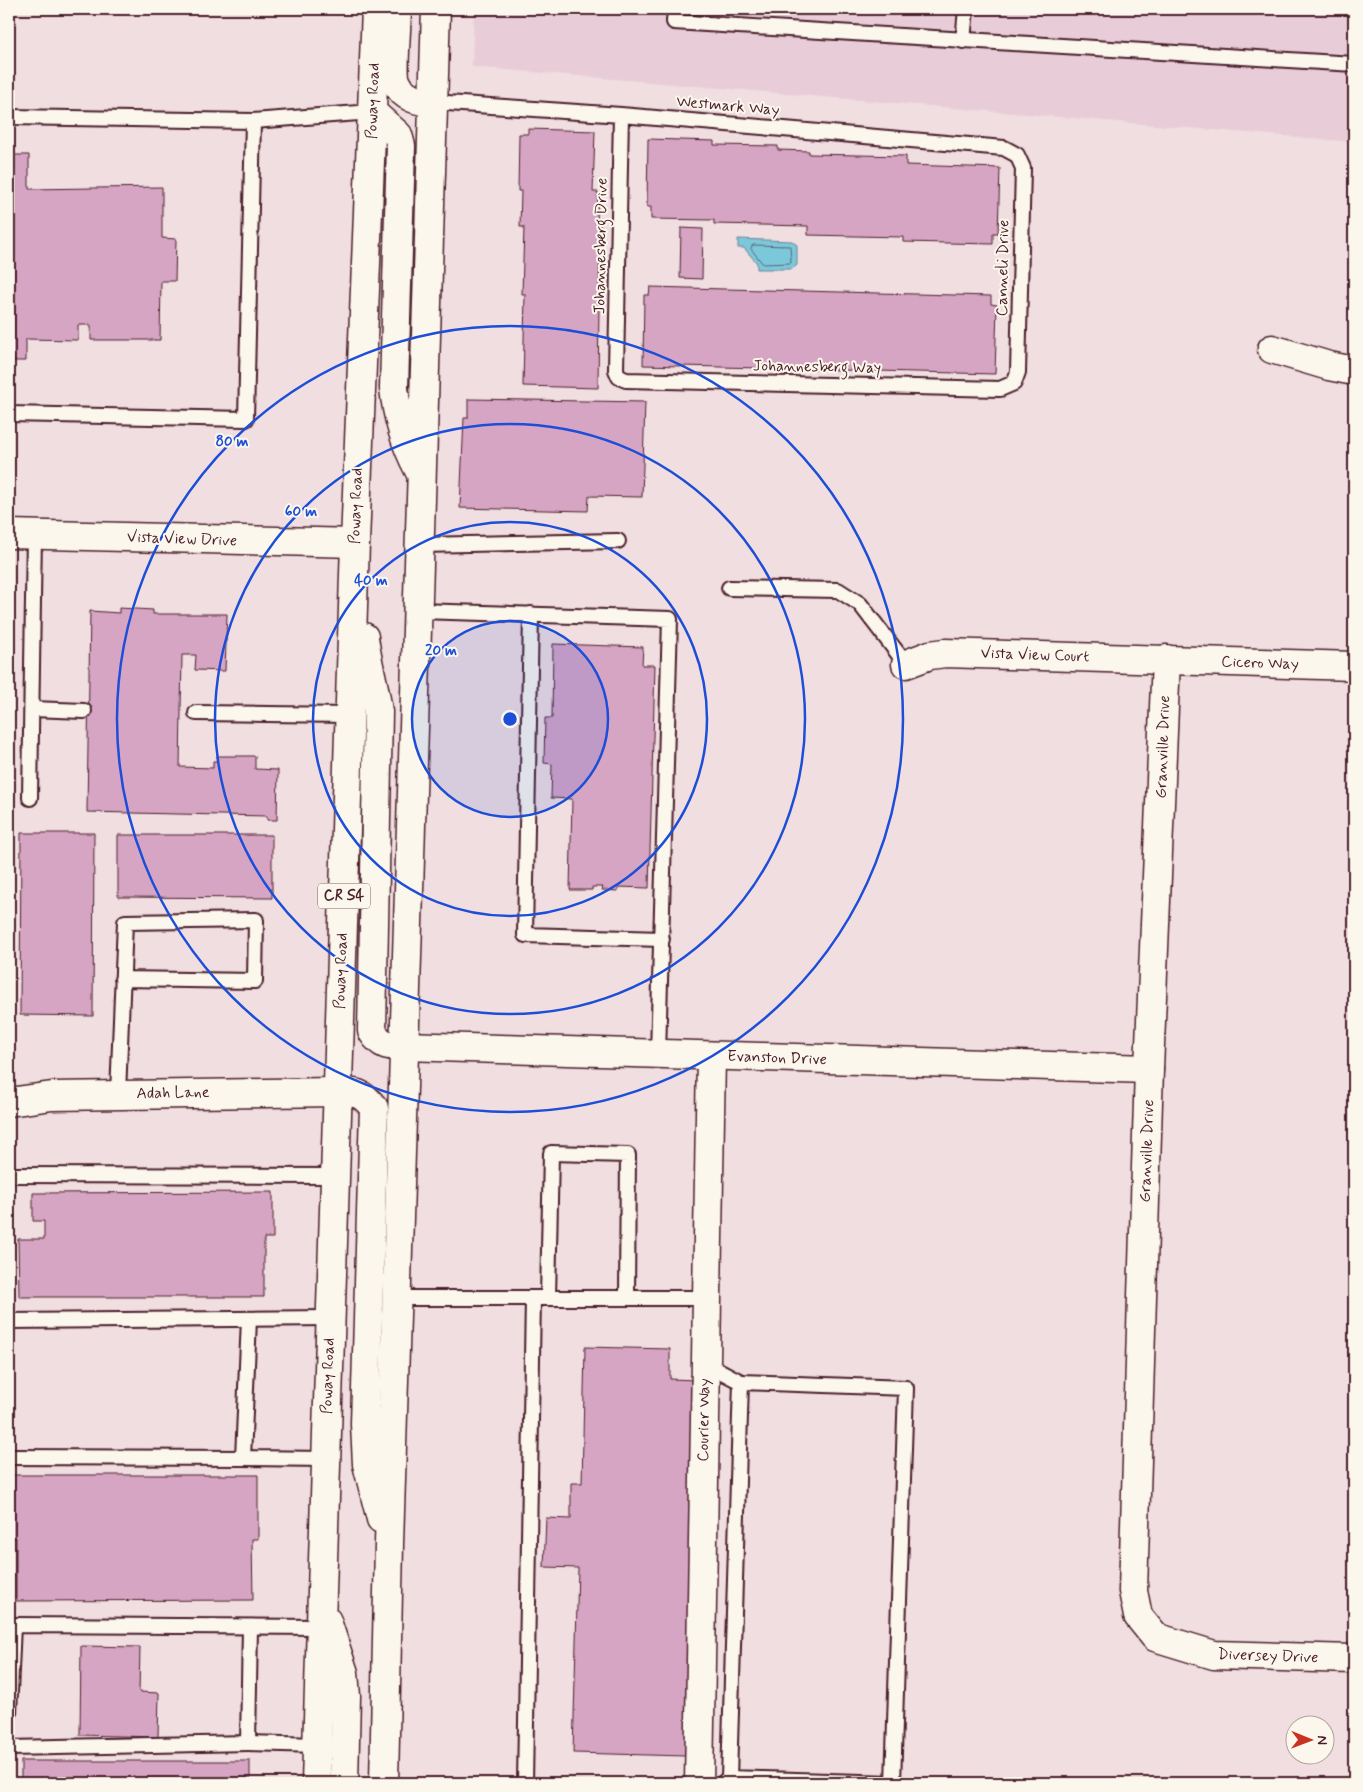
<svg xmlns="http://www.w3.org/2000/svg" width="1363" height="1792" viewBox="0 0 1363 1792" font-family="Mynerve,sans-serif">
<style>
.built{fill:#e8cdd8}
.water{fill:#7cc8db;stroke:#688495}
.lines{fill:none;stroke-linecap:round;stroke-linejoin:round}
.shore{stroke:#5e6371;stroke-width:1}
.building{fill:#d6a5c4;stroke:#4a1f2b}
.lane-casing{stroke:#4a1f2b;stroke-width:18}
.street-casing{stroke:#4a1f2b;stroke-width:31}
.primary-casing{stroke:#4a1f2b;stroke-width:31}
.lane{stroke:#fbf7ec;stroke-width:14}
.street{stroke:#fbf7ec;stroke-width:28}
.primary{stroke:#fbf7ec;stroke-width:28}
.ring{fill:none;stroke:#1d4ed8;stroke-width:2.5}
.labels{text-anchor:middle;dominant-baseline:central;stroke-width:4;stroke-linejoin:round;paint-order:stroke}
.shield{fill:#fbf7ec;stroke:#7f6065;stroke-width:1}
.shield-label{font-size:15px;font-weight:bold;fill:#4a1f2b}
.street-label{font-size:16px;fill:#4a1f2b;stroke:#fbf7ec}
.centre{fill:#1d4ed8;stroke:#fbf7ec;stroke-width:2.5}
.ring-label{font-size:15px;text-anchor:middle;font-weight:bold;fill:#1d4ed8;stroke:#fbf7ec;stroke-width:4;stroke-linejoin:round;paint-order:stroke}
</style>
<rect width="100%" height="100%" fill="#f0dee0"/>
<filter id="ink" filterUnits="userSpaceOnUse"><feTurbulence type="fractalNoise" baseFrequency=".02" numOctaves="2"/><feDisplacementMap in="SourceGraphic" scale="10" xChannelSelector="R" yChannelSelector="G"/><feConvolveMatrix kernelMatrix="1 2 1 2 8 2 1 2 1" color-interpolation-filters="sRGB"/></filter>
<g filter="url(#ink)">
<path class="built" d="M474,9H1354V142L472,67Z"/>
<path class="water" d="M738,239L792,241L797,245V265L792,269H757V263L744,248H738Z"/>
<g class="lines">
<path class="shore" d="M753,245L790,246L791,263L763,264L751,249Z"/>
</g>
<g class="building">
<path d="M528,129L595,131L593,192H598L597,224H600L598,388L523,386L525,294H522L524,227H520L521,191H518L519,134H528Z"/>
<path d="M648,139L714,141V145L778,146V150L809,151V154L906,156V165L1000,168L998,233H993V244L903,242V237L808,235V226L714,224V220L651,219V207H647Z"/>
<path d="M9,155H29V189L162,187V238L176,239L175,281H161L160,340H91V325H78V340L26,339V361H9Z"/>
<path d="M681,228L703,229L702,279L680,278Z"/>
<path d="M650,287L991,296V304L997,305L995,374L643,365L644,295H649Z"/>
<path d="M468,399L645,402L642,497L589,496L588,511L460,508L464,418H468Z"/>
<path d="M119,608L153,610V614H227L225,671L195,670L196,655H182L180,767L213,768V761H217V756H255V769L278,770L277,820H267V816L87,812L90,611L119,613Z"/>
<path d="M553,644L643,647L642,665H655L649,888L618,887V891L602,890L603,887H592V890H570L572,799L551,798L552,764L544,763L545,718H552Z"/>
<path d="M21,833H94L93,1016L20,1015Z"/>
<path d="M118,835H272V898L118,897Z"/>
<path d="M273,1192V1238H264V1297H19L18,1239H44V1221H33V1193Z"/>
<path d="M585,1347L670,1349V1379L696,1380L686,1756L573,1753L578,1568L544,1567L546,1518L571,1519V1483H582Z"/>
<path d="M10,1475H258V1539H252L253,1600L16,1601V1538H10Z"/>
<path d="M81,1646L140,1647L139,1692L159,1693L158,1737L80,1735Z"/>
<path d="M21,1761H250V1783H9V1780H21Z"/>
</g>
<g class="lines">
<g class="lane-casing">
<g id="lane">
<path d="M675,9L674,22L1354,64"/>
<path d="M963,41L966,9"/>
<path d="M433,102L621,115L1004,148L1017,155L1023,168L1018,372L1014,383L1000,389L626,380L619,377L616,370L621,115"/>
<path d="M9,117L253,121L372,112"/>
<path d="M9,414L246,419L253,121"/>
<path d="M420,545L618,541"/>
<path d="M729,588L838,590L860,604L906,664"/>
<path d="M418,611L670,619L658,1054"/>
<path d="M531,614L525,935L662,939"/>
<path d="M32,709L84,711"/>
<path d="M196,713L349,715"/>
<path d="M30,798L34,534"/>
<path d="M118,1094L125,922L256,920L255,981L122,979"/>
<path d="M9,1175L335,1176"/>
<path d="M397,1298H707"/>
<path d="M548,1298L551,1153L628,1155L627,1298"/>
<path d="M249,1319L243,1458L326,1459"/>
<path d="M9,1321L330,1318"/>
<path d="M705,1363L741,1382"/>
<path d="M9,1457L243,1458"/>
<path d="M9,1714L13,1625L320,1627"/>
<path d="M248,1743L317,1745"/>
<path d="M9,1748L248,1743L250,1627"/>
<path d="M525,1783L533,1298"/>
<path d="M723,1783L729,1778L893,1783L906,1388L741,1382L729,1778"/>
</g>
</g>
<g class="street-casing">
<g id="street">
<path d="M1272,349L1329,366L1354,371"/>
<path d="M9,534L355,543"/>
<path d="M1166,659L1149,1069L1133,1591L1138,1616L1155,1637L1214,1655L1354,1659"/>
<path d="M906,664L930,655L945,653L1354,666"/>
<path d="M405,1046L1149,1069"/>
<path d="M9,1102L52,1096L337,1092"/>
<path d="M699,1783L711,1056"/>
</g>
</g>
<g class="primary-casing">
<g id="primary">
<path d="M397,9C397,22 392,74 397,83C403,98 419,101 433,102"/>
<path d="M372,112L398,135L401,146L394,388C397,417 405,444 419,470"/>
<path d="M364,637C367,663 375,687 378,712L372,1031C381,1046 388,1046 405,1046"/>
<path d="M337,1092C356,1092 362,1092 374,1108L365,1424L367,1464L381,1519"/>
<path d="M327,1621L344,1673L346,1696L344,1783"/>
<path d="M316,1783L355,543L376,9"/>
<path d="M384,1783L389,1544L436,9"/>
</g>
</g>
<use href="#lane" class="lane"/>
<use href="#street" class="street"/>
<use href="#primary" class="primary"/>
</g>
</g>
<circle cx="510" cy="719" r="98" fill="#1d4ed8" fill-opacity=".12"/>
<g class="ring">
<circle cx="510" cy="719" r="98"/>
<circle cx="510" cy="719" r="197"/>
<circle cx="510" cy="719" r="295"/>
<circle cx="510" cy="719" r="393"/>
</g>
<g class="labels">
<rect class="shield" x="318" y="883.5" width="52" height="25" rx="4"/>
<g class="shield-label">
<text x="344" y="896">CR S4</text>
</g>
<g class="street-label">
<text transform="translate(373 101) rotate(-88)">Poway Road</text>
<text transform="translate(728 106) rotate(5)">Westmark Way</text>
<text transform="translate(601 246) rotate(-89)">Johannesberg Drive</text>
<text transform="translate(1003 268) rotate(-89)">Canneli Drive</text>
<text transform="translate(817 367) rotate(1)">Johannesberg Way</text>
<text transform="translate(356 506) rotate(-88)">Poway Road</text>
<text transform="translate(182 539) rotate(2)">Vista View Drive</text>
<text transform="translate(1035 655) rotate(2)">Vista View Court</text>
<text transform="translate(1260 663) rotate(2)">Cicero Way</text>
<text transform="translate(1163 747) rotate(-88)">Granville Drive</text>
<text transform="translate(341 971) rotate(-88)">Poway Road</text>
<text transform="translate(777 1058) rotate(2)">Evanston Drive</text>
<text transform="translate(173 1093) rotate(-1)">Adah Lane</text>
<text transform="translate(1147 1151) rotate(-88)">Granville Drive</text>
<text transform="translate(328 1376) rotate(-88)">Poway Road</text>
<text transform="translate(704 1420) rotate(-89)">Courier Way</text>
<text transform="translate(1268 1656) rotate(2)">Diversey Drive</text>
</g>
</g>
<circle cx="510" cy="719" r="8" class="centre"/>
<g class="ring-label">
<text x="232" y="446">80 m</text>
<text x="301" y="516">60 m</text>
<text x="371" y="585">40 m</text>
<text x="441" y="655">20 m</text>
</g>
<rect width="1363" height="1792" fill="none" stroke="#fbf7ec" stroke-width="30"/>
<rect x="15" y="15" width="1333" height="1762" fill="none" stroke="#4a1f2b" stroke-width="2" filter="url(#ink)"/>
<g transform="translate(1310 1740) rotate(91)"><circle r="24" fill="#fbf7ec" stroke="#b4a19f"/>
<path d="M0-4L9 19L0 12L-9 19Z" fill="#c8321e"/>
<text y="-8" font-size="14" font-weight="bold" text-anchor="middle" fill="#4a1f2b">N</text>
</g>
</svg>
